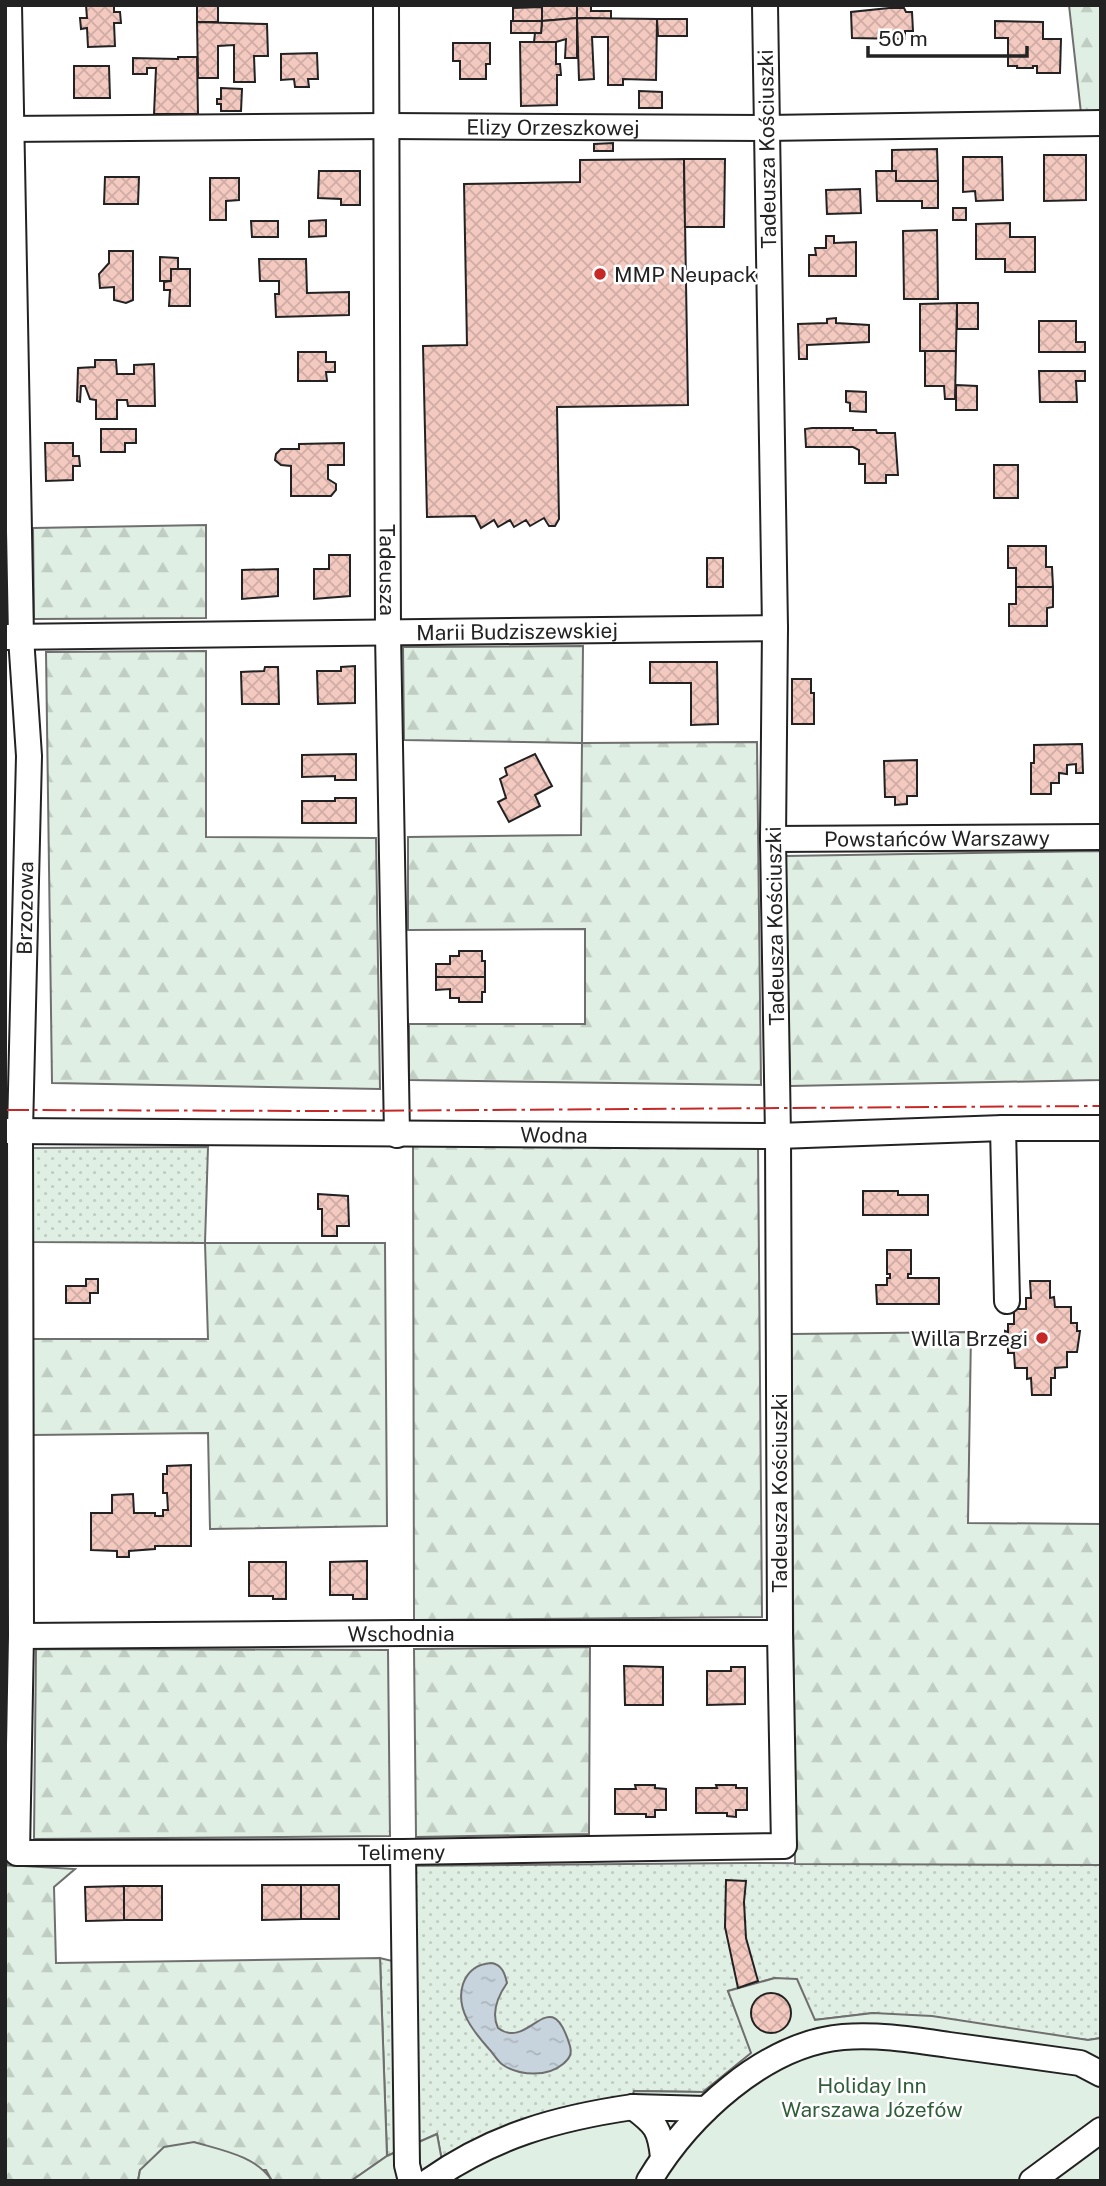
<svg xmlns="http://www.w3.org/2000/svg" width="1106" height="2186" viewBox="0 0 1106 2186" font-family="'Public Sans',sans-serif">
<style>
.grass{fill:url(#grass-dots);stroke:#6f6f6f;stroke-width:2}
.forest{fill:url(#forest-firs);stroke:#6f6f6f;stroke-width:2}
.park{fill:#e0efe3;stroke:#6f6f6f;stroke-width:2}
.water{fill:url(#water-ripples);stroke:#6f6f6f;stroke-width:2}
.building{fill:url(#building-cross-hatch);stroke:#222;stroke-width:2}
.lines{fill:none;stroke-linecap:round;stroke-linejoin:round}
.minor-casing{stroke:#222;stroke-width:28}
.minor{stroke:#fff;stroke-width:24}
.power{stroke:#c62828;stroke-width:2;stroke-dasharray:24 5 3.5 5;stroke-linecap:butt}
.poi-dot{fill:#c62828;stroke:#fff;stroke-width:2.5}
.labels{text-anchor:middle;dominant-baseline:central;stroke-width:5;stroke-linejoin:round;paint-order:stroke}
.street-label{font-size:21px;fill:#222;stroke:#fff}
.poi-label{font-size:21px;fill:#222;stroke:#fff;text-anchor:start}
.park-label{font-size:21px;fill:#2f5e38;stroke:#fff}
</style>
<defs>
<pattern id="grass-dots" width="8" height="8" patternUnits="userSpaceOnUse" patternTransform="scale(1.75)"><rect width="8" height="8" fill="#e0efe3"/><path d="M2 2h.1M6 6h.1" fill="none" stroke="#c0cdc2" stroke-width="1.8" stroke-linecap="round"/></pattern>
<pattern id="forest-firs" width="22" height="20" patternUnits="userSpaceOnUse" patternTransform="scale(1.75)"><rect width="22" height="20" fill="#e0efe3"/><path d="M5 1l3.5 6h-7zM16 11l3.5 6h-7z" fill="#c0cdc2"/></pattern>
<pattern id="water-ripples" width="26" height="14" patternUnits="userSpaceOnUse" patternTransform="scale(1.75)"><rect width="26" height="14" fill="#c7d3dd"/><path d="M2 4q2-2 4 0t4 0M15 11q2-2 4 0t4 0" fill="none" stroke="#abb5bd"/></pattern>
<pattern id="building-cross-hatch" width="8" height="8" patternUnits="userSpaceOnUse" patternTransform="scale(1.75)"><rect width="8" height="8" fill="#f3c9c0"/><path d="M0 0l8 8M0 8l8-8" fill="none" stroke="#d0aca5"/></pattern>
</defs>
<rect width="100%" height="100%" fill="#fff"/>
<g class="grass">
<path d="M208,1147L205,1243L33,1242V1148Z"/>
<path d="M747,1863L1101,1865V2038L1088,2040L873,2013L814,2020L775,1978L728,1991L752,2053L703,2092L634,2091L632,2099L442,2162L437,2134L387,2156L380,1958L392,1961L391,1866Z"/>
</g>
<g class="forest">
<path d="M1069,5H1101V113H1081Z"/>
<path d="M206,525V618L34,619L33,528Z"/>
<path d="M583,646L582,743L757,742L761,1085L409,1080V1024H585V929L408,930V837L581,835L582,743L404,740L403,647Z"/>
<path d="M206,651V837L376,838L380,1089L52,1083L46,652Z"/>
<path d="M1101,851V1080L790,1086L785,856Z"/>
<path d="M758,1144L762,1617L414,1620L413,1145Z"/>
<path d="M5,1149L7,1865L75,1869L54,1887L56,1963L380,1958L387,2156L351,2181H272L266,2170H140L138,2181H5Z"/>
<path d="M205,1243H385L387,1526L210,1529L208,1433L33,1435V1339H208Z"/>
<path d="M971,1332L968,1523L1101,1524V1865L795,1864L791,1334Z"/>
<path d="M590,1647L589,1834L416,1837L414,1649Z"/>
<path d="M36,1649L388,1650L390,1836L34,1839Z"/>
</g>
<g class="park">
<path d="M775,1978L797,1979L815,2020L873,2013L932,2016L1088,2040L1101,2038V2181H351L387,2156L437,2134L442,2161L632,2099L634,2091L703,2092L751,2053L728,1991Z"/>
<path d="M194,2142C221,2150 257,2156 272,2181H138L140,2170L164,2147Z"/>
</g>
<path class="water" d="M491,1963C502,1964 505,1974 507,1983C498,1996 491,2013 498,2028C530,2052 550,1979 570,2046C572,2054 570,2058 563,2064C548,2077 520,2076 503,2065C497,2061 494,2054 489,2049C473,2031 455,2009 463,1984C468,1970 478,1964 491,1963Z"/>
<g class="building">
<path d="M86,5H114V12H120L121,23H114L115,46L88,47L87,28L81,29L80,18H87Z"/>
<rect x="197" y="5" width="21" height="17"/>
<path d="M542,5H577V18L542,21Z"/>
<path d="M577,5H591V11H611V19L577,18Z"/>
<path d="M542,7V21H513V8Z"/>
<path d="M889,8H904L906,12H912L913,31H905V39L852,38L851,12Z"/>
<path d="M577,18V58H565L566,39L556,42H534L535,33H541L542,21Z"/>
<path d="M577,18L657,19L656,80L623,79V85H608V37H592L594,79L579,80Z"/>
<path d="M657,19H687V36H658Z"/>
<path d="M511,21H542L541,33H511Z"/>
<path d="M995,21L1043,22V39H1061L1060,73H1037V66H1033V68H1017V66H1008V38H995Z"/>
<path d="M197,22L267,24L268,56H254L255,82H234V45L218,46V78H198Z"/>
<path d="M520,42H556V64H560L561,75H557V105L521,106Z"/>
<path d="M453,43H490V64H486V79H460V61H453Z"/>
<path d="M317,53L318,79H308L309,87H295L294,79L281,80V54Z"/>
<path d="M178,57H197L198,114H154L156,68H147V74H133V58L178,59Z"/>
<path d="M74,66H109L110,98H74Z"/>
<path d="M221,88L242,89L241,111H221V104H217V99H221Z"/>
<path d="M639,91L662,92V108H639Z"/>
<path d="M613,143V151H594V144Z"/>
<path d="M937,149L938,181H896V171H892V150Z"/>
<path d="M1044,155H1086V200L1044,201Z"/>
<path d="M963,157H1002L1003,200L976,201L975,191L963,192Z"/>
<path d="M684,159L688,405L557,407L559,519L555,526H549L544,518L530,526L526,520L514,527L510,520L498,527L494,520L481,528L475,516L427,517L423,346L467,345L464,184L580,182V160Z"/>
<path d="M684,159H725L724,227H685Z"/>
<path d="M319,171H360V205H341V199L318,198Z"/>
<path d="M876,171H896V181H938V208H922V201H877Z"/>
<path d="M105,177H139L138,204H104Z"/>
<path d="M210,178H239V200L226,201V220H210Z"/>
<path d="M860,189L861,213L827,214L826,190Z"/>
<rect x="953" y="208" width="13" height="12"/>
<path d="M326,220V236L309,237V221Z"/>
<path d="M251,221H278V237H252Z"/>
<path d="M1010,223V237H1035V272H1005V259H976V224Z"/>
<path d="M937,230L938,299H904L903,231Z"/>
<path d="M826,236H834V243L856,242V276H809V255H816L815,248H826Z"/>
<path d="M109,251H133V300L126,303L114,300V287L100,288L99,274L109,263Z"/>
<path d="M160,257L178,258V269H171V281H160Z"/>
<path d="M259,259H306L307,293L349,292V315L276,317L275,294H279V281H260Z"/>
<path d="M171,269H190V306H169L170,290H164V282L171,281Z"/>
<rect x="957" y="303" width="21" height="26"/>
<path d="M957,303L956,351H920V304Z"/>
<path d="M836,318V323L869,325V342L807,345V359H799L798,324L827,323V319Z"/>
<path d="M1039,321H1076V342H1085V352H1039Z"/>
<path d="M925,351H956L955,399H945L944,386H925Z"/>
<path d="M298,352H326V362H335V372H326L327,381H298Z"/>
<path d="M95,360H116L117,374H134V365L154,364L155,406H128L127,400H117V419H96V400L90,399L85,386H81L80,402L77,401L78,368L95,367Z"/>
<path d="M1039,371H1085V381H1076L1077,402H1040Z"/>
<path d="M956,385L977,386V410H956Z"/>
<path d="M846,391L866,392V412L850,411V403L846,402Z"/>
<path d="M812,428H853V430H876L877,433H895L898,475H886V483H865V464H859V450L853,447H806L805,429Z"/>
<path d="M101,429H136V443H125V452H101Z"/>
<path d="M45,443H73V456H79L80,466H73V480L46,481Z"/>
<path d="M344,443V465H328V479L336,484V490L331,496H291V466L281,465L275,460L276,454L281,449H299V444Z"/>
<rect x="994" y="465" width="24" height="33"/>
<path d="M1008,546H1046V567H1052L1053,587H1016V568H1008Z"/>
<path d="M329,555H350V596L314,599V569H329Z"/>
<rect x="707" y="558" width="16" height="29"/>
<path d="M278,569V596L242,599V570Z"/>
<path d="M1016,587H1053V607L1047,608V626H1009V604H1016Z"/>
<path d="M650,662H717L718,724L691,725V683H650Z"/>
<path d="M355,666V703L318,704L317,671H341V667Z"/>
<path d="M265,667H278L279,704H242L241,672L264,671Z"/>
<path d="M792,679H811V693H814V724H792Z"/>
<path d="M1082,744L1083,773H1076V764L1067,765V774L1059,773V783H1051V794H1031V763H1034V745Z"/>
<path d="M356,754V780H335V776L302,777V755Z"/>
<path d="M535,754L552,786L535,795L540,806L509,822L498,802L506,798L500,779L507,775L505,768Z"/>
<path d="M917,760V796H907V804L895,805V797H885L884,761Z"/>
<path d="M335,798H356V823H302V801H335Z"/>
<path d="M459,951H482V961H485V977H436V964H450V956H459Z"/>
<path d="M436,977H485V992H482V1002H459V998H450V989L436,990Z"/>
<path d="M863,1191H898V1195H928V1215H863Z"/>
<path d="M318,1194L348,1196L349,1226H337V1236H322V1209H318Z"/>
<path d="M887,1250H911V1274H908V1278H939V1304H877L876,1285H887V1278H890V1274H887Z"/>
<path d="M86,1279H98V1293H90V1303H66V1286H86Z"/>
<path d="M1030,1281H1050V1298L1054,1297L1055,1307H1071V1323H1077V1331H1080L1077,1352H1067V1367L1055,1368V1378H1051V1395H1032L1031,1378L1027,1379V1368H1015L1014,1353H1008V1345H1005V1331L1008,1332V1324H1014V1309H1026V1298H1031Z"/>
<path d="M191,1465V1546H155V1549L129,1551V1557H117V1551L91,1550V1513H112V1495L133,1494L134,1513H155V1516H163V1510H168L167,1493H163V1474H167V1466Z"/>
<path d="M367,1561V1599H353V1595H330V1562Z"/>
<path d="M249,1562H286V1599H273V1596H249Z"/>
<path d="M624,1666L663,1667V1705H625Z"/>
<path d="M731,1667H745V1704L707,1705V1671H731Z"/>
<path d="M635,1785H655V1788L666,1789V1810H655V1817H646V1814H615V1789H636Z"/>
<path d="M716,1785H736V1788H747V1810H736V1817L727,1816V1813H696V1788H717Z"/>
<path d="M726,1880L746,1881L744,1902L746,1938L758,1981L738,1988L725,1927Z"/>
<path d="M262,1885H301V1919L262,1920Z"/>
<rect x="301" y="1885" width="38" height="34"/>
<path d="M124,1886V1920L86,1921L85,1887Z"/>
<rect x="124" y="1886" width="38" height="34"/>
<circle cx="771" cy="2013" r="20"/>
</g>
<g class="lines">
<g class="minor-casing">
<g id="minor">
<path id="s1" d="M9,5L21,637L29,756L20,1131L21,1636L17,1853L403,1852L784,1846L780,1633L778,1136L773,839L775,628L765,5"/>
<path id="s2" d="M386,5L388,634L397,1135"/>
<path id="s3" d="M5,129L388,126L766,128L1101,123"/>
<path id="s4" d="M6,637L775,628"/>
<path id="s5" d="M773,839L1101,837"/>
<path d="M1003,1128L1007,1301"/>
<path id="s6" d="M6,1131L778,1136L1003,1128H1101"/>
<path id="s7" d="M21,1636L404,1633H780"/>
<path d="M403,1852L407,2165L411,2181"/>
<path d="M663,2157C660,2129 656,2124 633,2107L706,2109"/>
<path d="M429,2181C493,2136 557,2118 633,2107"/>
<path d="M649,2181C688,2116 764,2044 843,2037C878,2034 914,2040 949,2045C992,2051 1036,2057 1080,2063L1101,2074"/>
<path d="M1032,2181L1101,2130"/>
</g>
</g>
<use href="#minor" class="minor"/>
<path class="power" d="M5,1110L322,1111L1101,1106"/>
</g>
<g class="poi-dot">
<circle cx="600" cy="274" r="7"/>
<circle cx="1042" cy="1338" r="7"/>
</g>
<g class="labels">
<g class="street-label">
<text stroke="none"><textPath href="#s3" startOffset="548">Elizy Orzeszkowej</textPath></text>
<text transform="translate(767 149) rotate(-91)">Tadeusza Kościuszki</text>
<text stroke="none"><textPath href="#s2" startOffset="565">Tadeusza</textPath></text>
<text stroke="none"><textPath href="#s4" startOffset="511">Marii Budziszewskiej</textPath></text>
<text stroke="none"><textPath href="#s5" startOffset="164">Powstańców Warszawy</textPath></text>
<text transform="translate(25 908) rotate(-89)">Brzozowa</text>
<text transform="translate(775 926) rotate(-91)">Tadeusza Kościuszki</text>
<text stroke="none"><textPath href="#s6" startOffset="548">Wodna</textPath></text>
<text transform="translate(779 1493) rotate(-90)">Tadeusza Kościuszki</text>
<text stroke="none"><textPath href="#s7" startOffset="380">Wschodnia</textPath></text>
<text stroke="none"><textPath href="#s1" startOffset="2233">Telimeny</textPath></text>
</g>
<g class="poi-label">
<text x="614" y="274">MMP Neupack</text>
<text x="1028" y="1338" text-anchor="end">Willa Brzegi</text>
</g>
<g class="park-label">
<text x="872" y="2085">Holiday Inn<tspan x="872" dy="24">Warszawa Józefów</tspan></text>
</g>
</g>
<rect width="1106" height="2186" fill="none" stroke="#222222" stroke-width="14"/>
<path d="M868 46v10h159v-10" fill="none" stroke="#222222" stroke-width="3.5"/>
<text x="878" y="46" font-size="21" fill="#222222" stroke="#ffffff" stroke-width="5" paint-order="stroke">50 m</text>
</svg>
